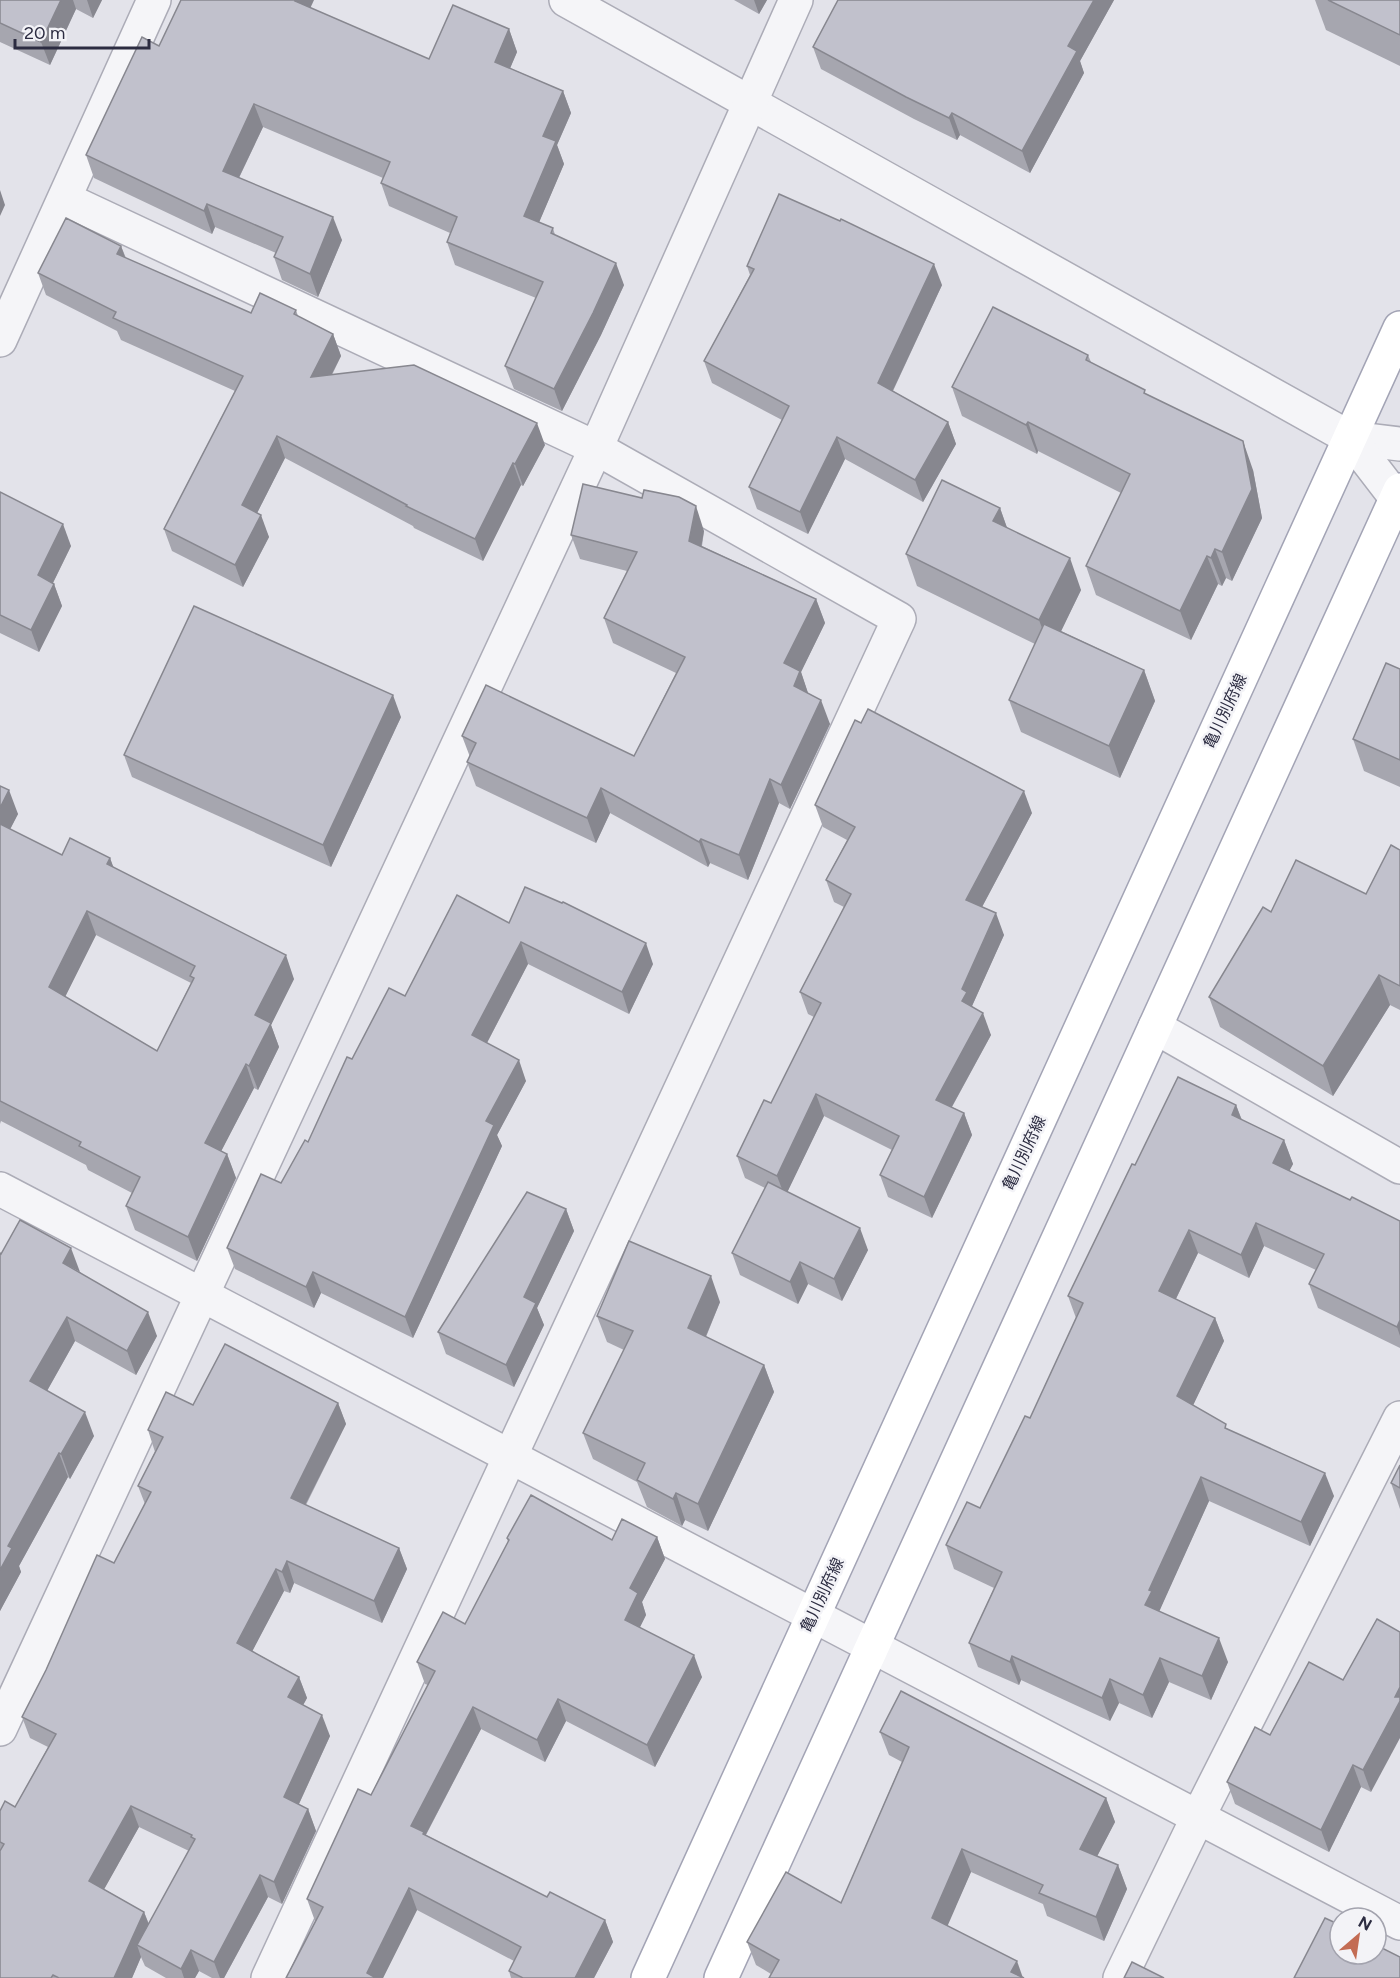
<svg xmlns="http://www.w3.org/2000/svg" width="1400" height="1978" viewBox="0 0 1400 1978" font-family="Figtree,'Noto Sans JP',sans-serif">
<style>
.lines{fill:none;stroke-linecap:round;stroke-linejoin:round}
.minor-casing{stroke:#acacb7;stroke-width:36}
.major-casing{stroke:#a3a4b5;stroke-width:36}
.minor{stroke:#f5f5f8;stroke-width:33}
.major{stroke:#fff;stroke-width:33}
.wall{fill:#a6a6af;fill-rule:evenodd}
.shaded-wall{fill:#87878f}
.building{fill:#c1c1cc;stroke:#87878f;stroke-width:1.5;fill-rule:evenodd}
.labels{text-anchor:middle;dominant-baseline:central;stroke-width:5;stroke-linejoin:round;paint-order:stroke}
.street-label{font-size:16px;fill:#2c2c41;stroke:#f3f3f7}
</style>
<rect width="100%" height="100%" fill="#e3e3ea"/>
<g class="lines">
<g class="minor-casing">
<g id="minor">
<path d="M566,0L1350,438L1400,444"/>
<path d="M65,199L596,448L899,619L268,1978"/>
<path d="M0,340L154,0"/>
<path d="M1350,438L1400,503"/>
<path d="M1155,1027L1400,1167"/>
<path d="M0,1189L1400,1923"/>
<path d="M0,1729L596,448L796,0"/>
<path d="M1120,1978L1198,1817L1400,1418"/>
</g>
</g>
<g class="major-casing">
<g id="major">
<path d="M648,1978L1400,328"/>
<path d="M721,1978L1400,490"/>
</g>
</g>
<use href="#minor" class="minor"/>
<use href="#major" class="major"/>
</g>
<g class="wall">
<path d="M0,0H102L93,18L76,9L50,65L0,42Z"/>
<path d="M734,0H767L759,14Z"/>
<path d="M838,0H1114L1080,61L1084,73L1030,173L960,135L957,140L914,119L821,69L813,47Z"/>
<path d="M1315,0H1400V66L1326,30Z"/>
<path d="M310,8L429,59L509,29L517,52L510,68L563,91L571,113L557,145L564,164L539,222L553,228L555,235L624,285L601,335L562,411L514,389L505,366L536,298L455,265L447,242L450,233L389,206L381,183L383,178L263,127L239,178L342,240L318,297L282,280L274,257L276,253L215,227L212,234L94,178L86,155L159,46Z"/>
<path d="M121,246L126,258L251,313L296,310L298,316L333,334L341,356L332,375L545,445L523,486L521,485L483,561L414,528L413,526L285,458L257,513L269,537L243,587L172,551L164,529L235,391L121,340L117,331L46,295L38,273Z"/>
<path d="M747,266L942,285L893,391L948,422L956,444L923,502L845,459L808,534L757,509L749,487L782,420L712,383L704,361L750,275Z"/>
<path d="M1088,355L1091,362L1147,395L1253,470L1262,518L1232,581L1226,578L1222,586L1218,584L1191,640L1096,595L1086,566L1121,493L1038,451L1037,454L962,416L952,387Z"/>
<path d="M0,492L71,546L53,583L54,584L62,606L39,652L0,633Z"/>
<path d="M1000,508L1007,528L1081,590L1061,631L1144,670L1155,701L1120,778L1021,732L1009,700L1035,644L917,586L906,554Z"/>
<path d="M704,531L702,546L816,599L825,623L801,672L808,693L830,724L790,809L779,803L748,880L710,863L708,867L610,813L596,843L476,786L467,762L470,757L462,736L634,756L676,673L613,643L604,618L627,571L580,559L571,535Z"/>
<path d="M1400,669V787L1364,771L1353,739Z"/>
<path d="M401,717L331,867L132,777L124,755Z"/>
<path d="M0,786L18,814L10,829L62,855L110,858L113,867L294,979L271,1025L279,1047L258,1090L254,1088L221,1151L227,1154L236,1178L197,1261L135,1230L126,1206L132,1193L88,1170L86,1165L1,1121L0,1124ZM96,935L191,983L157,1051L65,997Z"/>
<path d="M815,805L1032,813L982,907L1004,935L972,1006L991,1035L952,1107L964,1113L972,1135L932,1218L888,1197L880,1175L892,1150L824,1116L787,1192L868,1250L842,1301L808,1284L798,1304L740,1275L732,1253L765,1188L745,1178L737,1156L771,1103L814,1017L808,1014L800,992L844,907L834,902L826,880L847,840L823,827Z"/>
<path d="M1400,850V1010L1390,1005L1333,1096L1220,1027L1209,997L1271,912L1366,894Z"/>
<path d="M509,923L653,964L629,1014L528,964L487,1043L526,1081L497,1135L502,1146L413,1338L321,1293L314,1308L235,1269L227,1248L281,1183L308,1142L352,1059L405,996Z"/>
<path d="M1236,1105L1242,1120L1284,1140L1293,1164L1289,1171L1350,1200L1400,1221V1348L1318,1308L1309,1284L1316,1270L1264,1246L1249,1278L1198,1253L1176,1299L1215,1318L1224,1341L1193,1405L1228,1429L1334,1496L1310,1546L1209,1501L1159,1611L1228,1662L1211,1700L1169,1682L1152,1718L1119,1703L1110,1721L1021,1680L1019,1685L978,1667L969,1643L994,1588L954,1569L946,1545L980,1508L1030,1418L1076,1318L1068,1296L1135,1165Z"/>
<path d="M566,1209L574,1231L537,1308L544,1325L514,1387L446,1354L438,1332Z"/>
<path d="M0,1253L80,1272L157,1336L136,1375L75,1341L47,1391L94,1436L70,1479L68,1477L19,1566L21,1572L0,1611Z"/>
<path d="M720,1302L706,1337L764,1365L774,1392L708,1531L685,1520L682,1526L647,1507L637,1482L593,1459L583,1433L624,1350L607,1342L597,1316Z"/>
<path d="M338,1403L346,1424L306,1505L399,1548L407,1569L382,1623L294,1583L290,1593L284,1591L252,1651L299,1677L307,1698L303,1705L330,1736L299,1804L308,1809L316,1831L282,1904L268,1897L224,1978H212L199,1971L195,1978H166L145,1966L141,1957L132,1978H0V1811L15,1807L48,1747L30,1738L22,1717L114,1563L145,1504L138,1486L155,1452L148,1430L193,1405ZM139,1827L189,1851L149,1924L144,1912L104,1889Z"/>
<path d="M1400,1465V1509L1391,1483Z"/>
<path d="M657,1537L665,1559L642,1602L646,1615L640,1627L702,1677L655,1767L566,1721L545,1762L481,1729L426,1835L547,1897L605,1920L613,1942L594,1978H511L509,1971L514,1961L417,1910L383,1978H286L315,1921L307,1899L371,1795L428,1685L425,1684L417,1662L465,1624L508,1542L507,1538L612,1540Z"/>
<path d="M1343,1680L1371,1792L1361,1787L1329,1852L1235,1804L1227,1782L1270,1735Z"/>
<path d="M880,1732L1106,1798L1115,1822L1097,1856L1118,1865L1127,1889L1104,1941L1047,1916L1043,1904L971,1872L947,1925L1023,1978L771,1974L756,1965L747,1942L841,1903L902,1762L889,1755Z"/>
</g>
<g class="shaded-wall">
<path d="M61,0H73L76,9L50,65L41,42Z"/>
<path d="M87,0H102L93,18Z"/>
<path d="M296,0H314L303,24L295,1Z"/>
<path d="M754,0H767L759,14Z"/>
<path d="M1094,0H1114L1080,61L1084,73L1030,173L1022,151L1068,46Z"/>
<path d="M509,29L517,52L503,85L495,62Z"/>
<path d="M563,91L571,113L557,145L564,164L532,239L524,216L543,136Z"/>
<path d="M254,104L263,127L231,194L223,171Z"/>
<path d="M952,113L960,135L957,140L949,118Z"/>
<path d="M0,190L5,205L0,216Z"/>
<path d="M207,204L215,227L212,234L204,211Z"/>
<path d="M333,217L342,240L318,297L310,274Z"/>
<path d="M121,246L129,268L117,254Z"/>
<path d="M616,263L624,285L601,335L562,411L554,389Z"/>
<path d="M934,264L942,285L886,405L878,383Z"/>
<path d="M333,334L341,356L319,399L311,377Z"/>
<path d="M948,422L956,444L923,502L915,480Z"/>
<path d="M1028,422L1038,451L1037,454L1026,425Z"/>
<path d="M537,423L545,445L523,486L515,464Z"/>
<path d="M277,436L285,458L250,527L242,505Z"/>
<path d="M837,437L845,459L808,534L800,512Z"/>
<path d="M1243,441L1253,470L1262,518L1232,581L1222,552Z"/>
<path d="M513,463L521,485L483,561L475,539Z"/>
<path d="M696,506L704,531L698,565L689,541Z"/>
<path d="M1000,508L1011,539L993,521Z"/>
<path d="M261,515L269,537L243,587L235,565Z"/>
<path d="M63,524L71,546L46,597L38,575Z"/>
<path d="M1215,549L1226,578L1222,586L1211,558Z"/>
<path d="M1207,556L1218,584L1191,640L1180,611Z"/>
<path d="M1070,558L1081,590L1051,652L1039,620Z"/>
<path d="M54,584L62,606L39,652L31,630Z"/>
<path d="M816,599L825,623L801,672L809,696L803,710L784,663Z"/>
<path d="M1144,670L1155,701L1120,778L1109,746Z"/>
<path d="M393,695L401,717L331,867L323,845Z"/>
<path d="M821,700L830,724L790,809L781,785Z"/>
<path d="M770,779L779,803L748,880L739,855Z"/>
<path d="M601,788L610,813L596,843L587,818Z"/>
<path d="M9,790L18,814L2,845L0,838V808Z"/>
<path d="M1024,791L1032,813L974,922L966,900Z"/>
<path d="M701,839L710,863L708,867L699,842Z"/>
<path d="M110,858L119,882L107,864Z"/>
<path d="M87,911L96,935L58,1011L49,987Z"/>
<path d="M996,913L1004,935L972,1006L975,1014L962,1001V989Z"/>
<path d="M521,942L528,964L480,1056L472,1035Z"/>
<path d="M646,943L653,964L629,1014L622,992Z"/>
<path d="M286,955L294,979L271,1025L279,1047L258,1090L249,1066L255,1015Z"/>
<path d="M1379,975L1390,1005L1333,1096L1323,1066Z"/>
<path d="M983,1013L991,1035L944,1121L936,1100Z"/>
<path d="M519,1060L526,1081L497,1135L502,1146L413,1338L405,1317L486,1121Z"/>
<path d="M246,1064L254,1088L213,1167L205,1143Z"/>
<path d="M816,1094L824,1116L785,1197L777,1176Z"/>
<path d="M1236,1105L1245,1129L1232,1115Z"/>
<path d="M964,1113L972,1135L932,1218L924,1197Z"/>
<path d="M1284,1140L1293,1164L1281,1187L1273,1163Z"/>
<path d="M227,1154L236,1178L197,1261L188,1237Z"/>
<path d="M566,1209L574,1231L537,1308L544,1325L514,1387L506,1365L524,1297Z"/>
<path d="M1256,1223L1264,1246L1249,1278L1241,1255Z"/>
<path d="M860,1228L868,1250L842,1301L834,1279Z"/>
<path d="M1189,1230L1198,1253L1168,1315L1159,1291Z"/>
<path d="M71,1248L80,1272L63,1263Z"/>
<path d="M800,1262L808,1284L798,1304L790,1282Z"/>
<path d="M313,1272L321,1293L314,1308L306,1287Z"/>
<path d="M711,1276L720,1302L698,1355L688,1328Z"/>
<path d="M148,1312L157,1336L136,1375L127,1351Z"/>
<path d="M67,1317L75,1341L39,1405L30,1381Z"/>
<path d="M1215,1318L1224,1341L1186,1420L1177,1396Z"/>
<path d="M1400,1320V1336L1397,1327Z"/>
<path d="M764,1365L774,1392L708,1531L698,1504Z"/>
<path d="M338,1403L346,1424L298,1519L291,1498Z"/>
<path d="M85,1412L94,1436L70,1479L61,1454Z"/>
<path d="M59,1453L68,1477L19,1566L21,1572L0,1611V1570L8,1546Z"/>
<path d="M1325,1473L1334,1496L1310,1546L1301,1522Z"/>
<path d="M1201,1477L1209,1501L1159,1612L1145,1605L1149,1590Z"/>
<path d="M676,1493L685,1520L682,1526L673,1499Z"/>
<path d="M657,1537L665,1559L642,1602L646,1615L633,1641L625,1620L630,1588Z"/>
<path d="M399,1548L407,1569L382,1623L374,1601Z"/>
<path d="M287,1561L294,1583L290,1593L282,1572Z"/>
<path d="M276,1569L284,1591L245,1665L237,1643Z"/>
<path d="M1219,1638L1228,1662L1211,1700L1202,1676Z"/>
<path d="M694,1655L702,1677L655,1767L647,1745Z"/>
<path d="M1012,1656L1021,1680L1019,1685L1010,1662Z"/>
<path d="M1160,1658L1169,1682L1152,1718L1143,1695Z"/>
<path d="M299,1677L307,1698L296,1718L288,1697Z"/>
<path d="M1110,1679L1119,1703L1110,1721L1102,1698Z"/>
<path d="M1400,1687V1738L1371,1792L1363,1770L1395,1697Z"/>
<path d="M558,1699L566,1721L545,1762L537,1740Z"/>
<path d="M473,1707L481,1729L425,1836L411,1826Z"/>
<path d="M322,1715L330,1736L292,1819L284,1797Z"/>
<path d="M1353,1765L1361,1787L1329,1852L1321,1830Z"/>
<path d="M1106,1798L1115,1822L1089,1872L1080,1849Z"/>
<path d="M131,1806L139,1827L97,1902L89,1881Z"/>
<path d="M308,1809L316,1831L282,1904L274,1882Z"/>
<path d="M962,1849L971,1872L941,1941L932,1918Z"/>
<path d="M1118,1865L1127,1889L1104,1941L1096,1917Z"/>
<path d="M260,1875L268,1897L224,1978H220L214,1962Z"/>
<path d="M409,1888L417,1910L383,1978H368L367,1973Z"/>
<path d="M144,1912L152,1933L137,1945L141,1957L132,1978H114Z"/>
<path d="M605,1920L613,1942L594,1978H575Z"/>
<path d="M191,1950L199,1971L195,1978H184L181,1969Z"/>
<path d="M1017,1961L1023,1978L1011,1972Z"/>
</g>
<g class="building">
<path d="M0,0H61L41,42L0,23Z"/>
<path d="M181,0H296L295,1L429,59L453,5L509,29L495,62L563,91L543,136L556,141L524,216L553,228L551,233L616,263L593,313L554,389L505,366L543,282L447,242L457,217L381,183L390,162L254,104L223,171L333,217L310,274L274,257L283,237L207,204L204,211L86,155L142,37L159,46Z"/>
<path d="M838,0H1094L1068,46L1077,51L1022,151L952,113L949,118L906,97L813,47Z"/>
<path d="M1328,0H1400V35Z"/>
<path d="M779,194L840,221L841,219L934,264L878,383L948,422L915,480L837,437L800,512L749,487L789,406L704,361L754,269L747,266Z"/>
<path d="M66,218L121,246L117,254L251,313L260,293L296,310L294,314L333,334L311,377L414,365L537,423L515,464L513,463L475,539L406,506L407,505L277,436L242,505L261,515L235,565L164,529L243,376L113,318L116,312L38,273Z"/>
<path d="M993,307L1088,355L1086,360L1145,390L1144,393L1243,441L1252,489L1222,552L1215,549L1211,558L1207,556L1180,611L1086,566L1130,474L1028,422L1026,425L952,387Z"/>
<path d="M942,480L1000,508L993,521L1070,558L1039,620L906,554Z"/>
<path d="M583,484L642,498L644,490L679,497L696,506L689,541L816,599L784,663L800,671L794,686L821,700L781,785L770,779L739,855L701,839L699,842L601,788L587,818L467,762L476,743L462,736L486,685L634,756L685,657L604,618L637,552L571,535Z"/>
<path d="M0,492L63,524L38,575L54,584L31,630L0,615Z"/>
<path d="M194,606L393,695L323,845L124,755Z"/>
<path d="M1044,624L1144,670L1109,746L1009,700Z"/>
<path d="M1386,663L1400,669V760L1353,739Z"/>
<path d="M868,709L1024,791L966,900L996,913L962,989L967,992L962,1001L983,1013L936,1100L964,1113L924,1197L880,1175L899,1136L816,1094L777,1176L737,1156L764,1100L771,1103L821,1003L800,992L851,894L826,880L855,827L815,805L855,720L861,723Z"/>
<path d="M0,786L9,790L0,808Z"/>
<path d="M0,824L62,855L70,838L110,858L107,864L286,955L255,1015L271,1023L249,1066L246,1064L205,1143L227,1154L188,1237L126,1206L140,1177L79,1146L81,1142L0,1101ZM87,911L195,966L190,976L194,978L157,1051L49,987Z"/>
<path d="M1391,845L1400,850V986L1379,975L1323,1066L1209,997L1263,907L1271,912L1296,860L1366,894Z"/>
<path d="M525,887L562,903L563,902L646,943L622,992L521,942L472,1035L519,1060L486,1121L494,1125L405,1317L313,1272L306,1287L227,1248L261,1174L281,1183L305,1140L308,1142L347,1057L352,1059L389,988L405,996L457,895L509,923Z"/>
<path d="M1178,1077L1236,1105L1232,1115L1284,1140L1273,1163L1350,1200L1352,1197L1400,1221V1320L1397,1327L1309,1284L1324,1254L1256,1223L1241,1255L1189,1230L1159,1291L1215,1318L1177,1396L1226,1424L1225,1428L1325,1473L1301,1522L1201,1477L1149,1590L1152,1591L1145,1605L1219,1638L1202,1676L1160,1658L1143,1695L1110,1679L1102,1698L1012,1656L1010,1662L969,1643L1002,1572L946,1545L967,1502L980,1508L1025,1416L1030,1418L1083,1303L1068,1296L1132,1164L1135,1165Z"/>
<path d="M768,1182L860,1228L834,1279L800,1262L790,1282L732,1253Z"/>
<path d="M527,1192L566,1209L524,1297L536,1303L506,1365L438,1332Z"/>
<path d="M20,1220L71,1248L63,1263L148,1312L127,1351L67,1317L30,1381L85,1412L61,1454L59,1453L8,1546L12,1548L0,1570V1253L1,1254Z"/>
<path d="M629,1241L711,1276L688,1328L764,1365L698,1504L676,1493L673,1499L637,1480L645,1463L583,1433L633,1331L597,1316Z"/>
<path d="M225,1344L338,1403L291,1498L399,1548L374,1601L287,1561L282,1572L276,1569L237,1643L299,1677L288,1697L322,1715L284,1797L308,1809L274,1882L260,1875L214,1962L191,1950L181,1969L137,1945L195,1839L191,1837L192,1835L131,1806L89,1881L144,1912L114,1978H59L53,1975L51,1978H0V1851L4,1844L0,1842V1811L5,1801L15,1807L56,1734L22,1717L46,1670L97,1555L114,1563L151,1492L138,1486L163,1437L148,1430L166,1392L193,1405Z"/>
<path d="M1400,1465V1488L1391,1483Z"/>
<path d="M531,1495L612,1540L622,1519L657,1537L630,1588L638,1593L625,1620L694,1655L647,1745L558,1699L537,1740L473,1707L411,1826L424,1832L423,1834L547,1897L550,1892L605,1920L575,1978H523L509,1971L521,1947L409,1888L367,1973L376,1978H286L323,1907L307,1899L358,1789L371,1795L435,1671L417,1662L443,1612L465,1624L509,1540L507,1538Z"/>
<path d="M1377,1619L1400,1632V1687L1395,1697H1400V1701L1363,1770L1353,1765L1321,1830L1227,1782L1255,1727L1270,1735L1309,1662L1343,1680Z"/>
<path d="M901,1691L1106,1798L1080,1849L1118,1865L1096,1917L1039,1893L1043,1885L962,1849L932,1918L1017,1961L1011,1972L1024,1978H769L779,1960L747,1942L786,1872L841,1903L909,1747L880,1732Z"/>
<path d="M1325,1918L1340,1925V1954H1376V1945L1400,1957V1978H1294Z"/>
<path d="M1132,1962L1164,1978H1124Z"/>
</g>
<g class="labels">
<g class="street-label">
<text transform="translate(1225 711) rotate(-65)">亀川別府線</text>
<text transform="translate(1024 1153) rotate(-65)">亀川別府線</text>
<text transform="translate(822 1595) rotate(-65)">亀川別府線</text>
</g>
</g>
<g transform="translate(1358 1936) rotate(29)"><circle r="28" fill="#f3f3f7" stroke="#a3a3ae" stroke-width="1.5"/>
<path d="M0-4.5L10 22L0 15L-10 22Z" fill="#c36c54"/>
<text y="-9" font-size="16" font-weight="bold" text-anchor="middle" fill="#2c2c41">N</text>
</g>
<path d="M15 39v9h134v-9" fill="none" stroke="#2c2c41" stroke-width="3"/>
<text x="24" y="39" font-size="18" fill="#2c2c41" stroke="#f3f3f7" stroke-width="4.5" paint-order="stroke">20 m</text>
</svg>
